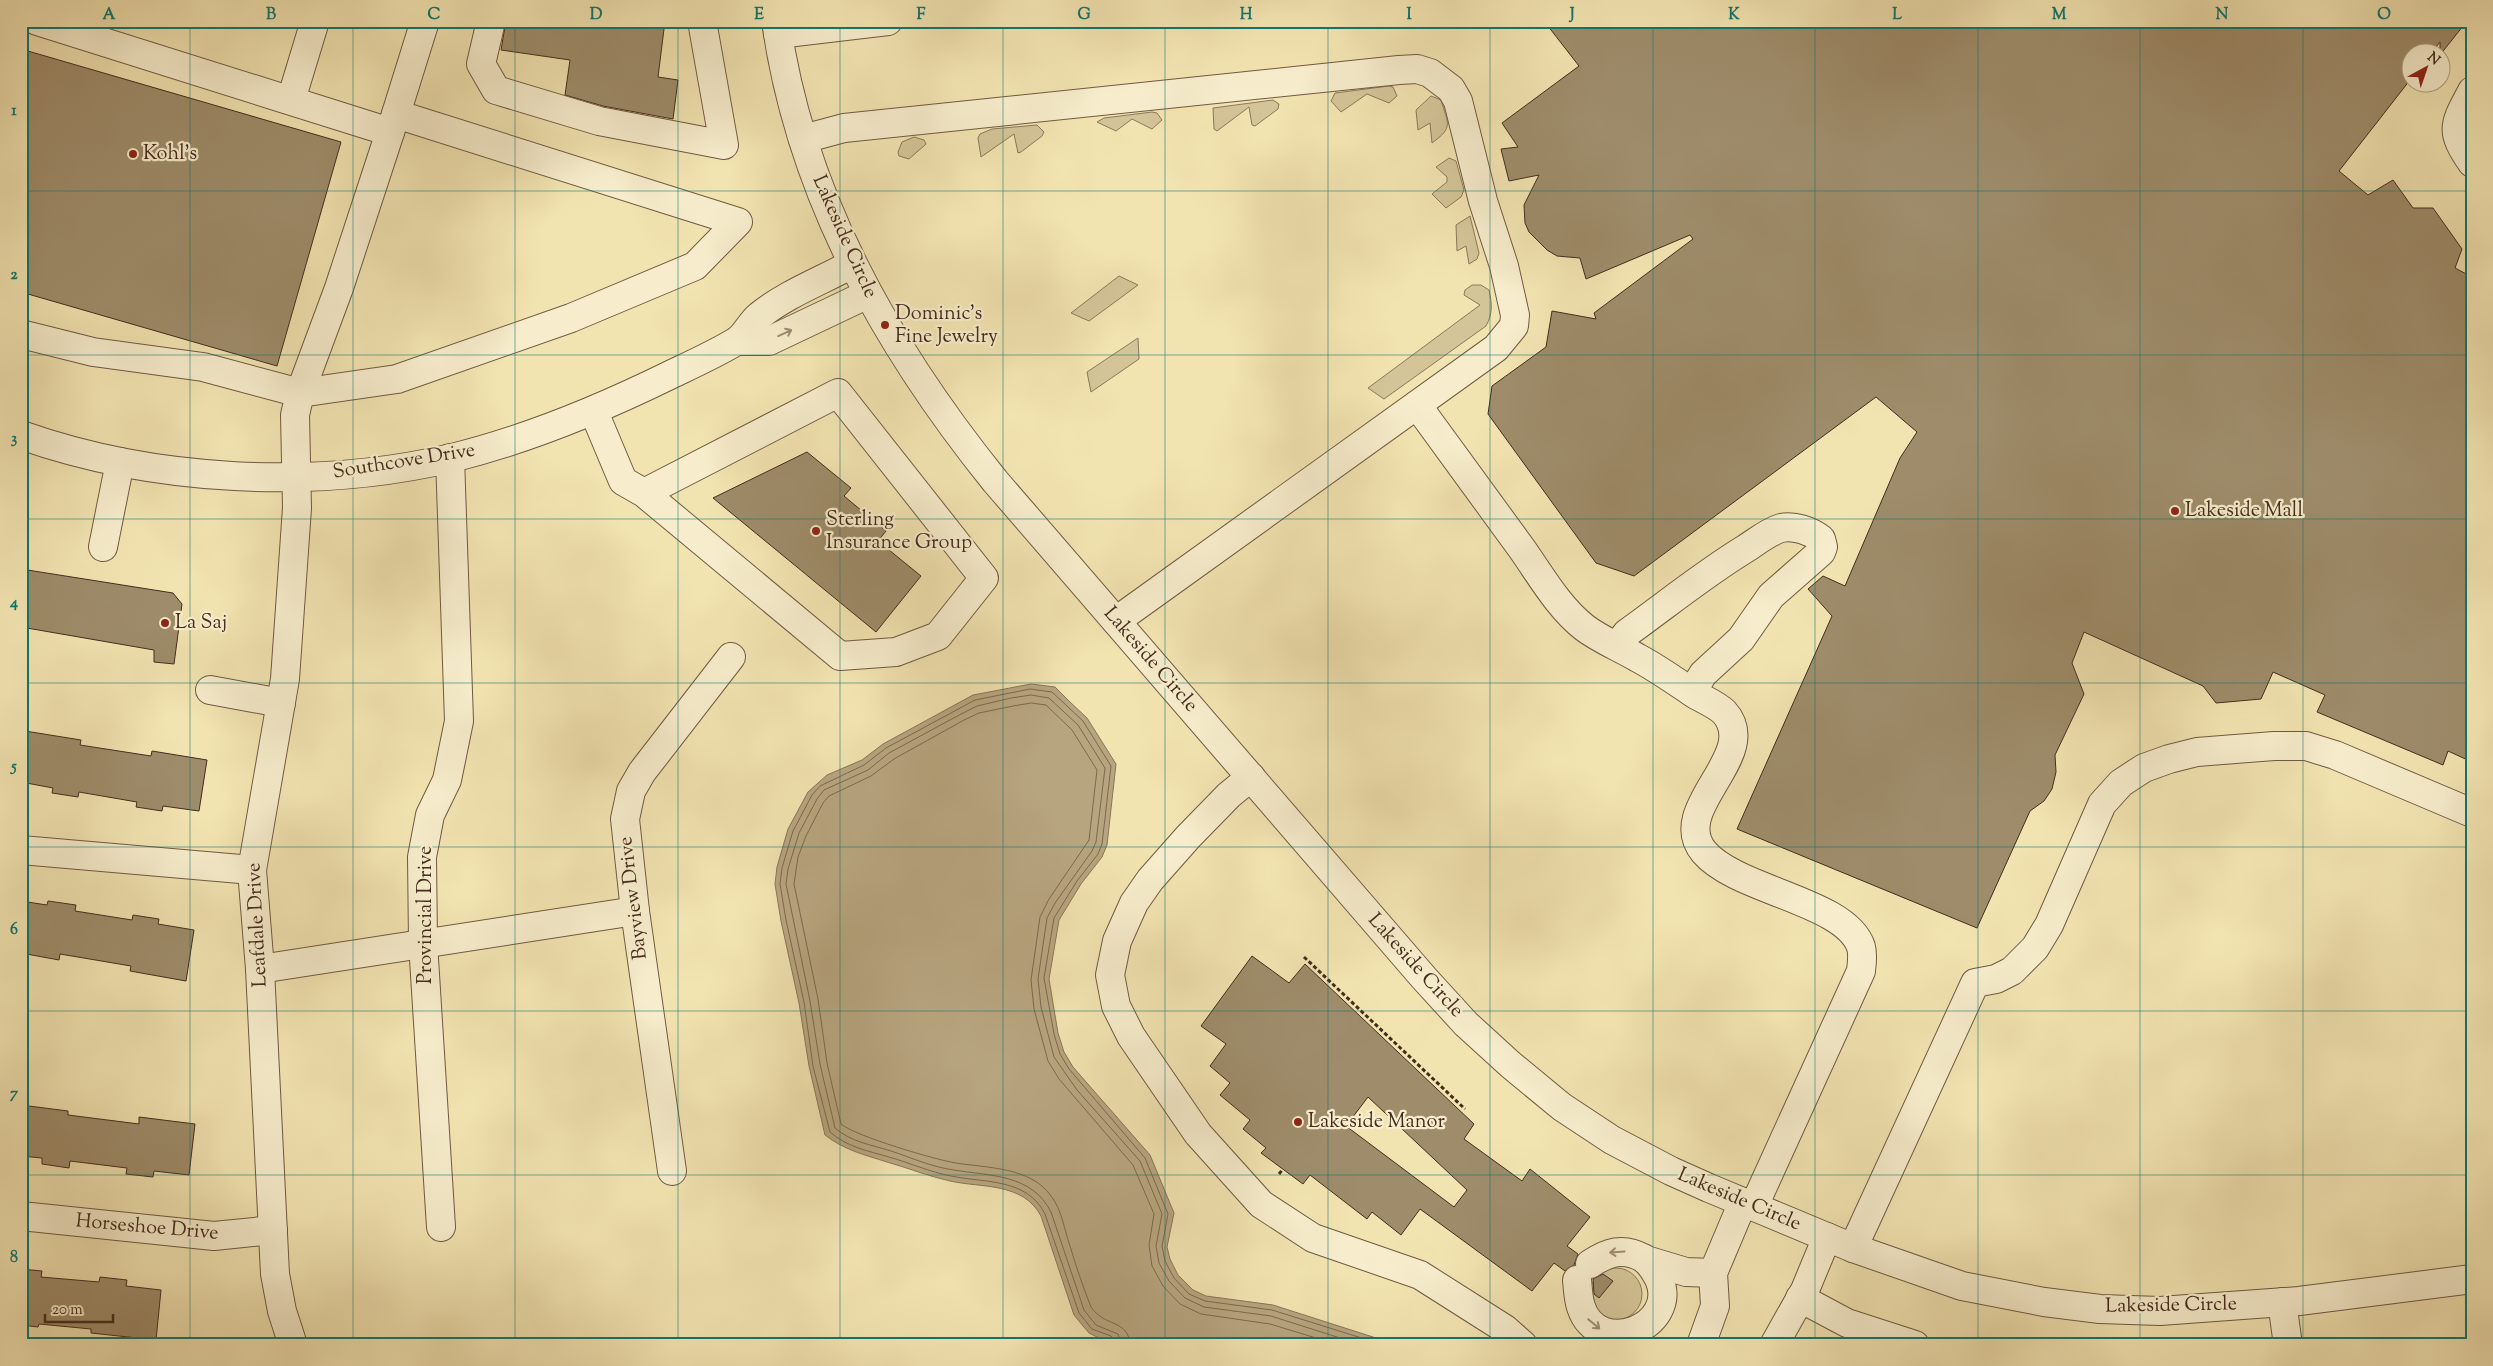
<svg xmlns="http://www.w3.org/2000/svg" width="2493" height="1366" viewBox="0 0 2493 1366" font-family="'Sorts Mill Goudy',serif">
<style>
.green{fill:#d4c598;stroke:#8c785a}
.water{fill:#b7a57f;stroke:#897558}
.lines{fill:none;stroke-linecap:round;stroke-linejoin:round}
.shore{stroke:#7e684e;stroke-width:1}
.building{fill:#9e8c6a;stroke:#442c1d;fill-rule:evenodd}
.minor-casing{stroke:#705a42;stroke-width:30}
.path{stroke:#442c1d;stroke-width:3;stroke-dasharray:4 2.5;stroke-linecap:butt}
.minor{stroke:#f7edcc;stroke-width:28}
.oneway{stroke:#9e8c74}
.grid{fill:none;stroke:#0f766e;stroke-width:1;stroke-opacity:0.55}
.poi-dot{fill:#8f2418;stroke:#f7edcc;stroke-width:2}
.labels{text-anchor:middle;dominant-baseline:central;stroke-width:4.5;stroke-linejoin:round;paint-order:stroke}
.poi-label{font-size:20px;fill:#442c1d;stroke:#f7edcc;text-anchor:start}
.street-label{font-size:20px;fill:#442c1d;stroke:#f7edcc}
.neatline{fill:none;stroke:#0f766e;stroke-width:2}
.grid-label{font-size:16px;text-anchor:middle;font-weight:bold;fill:#0f766e}
</style>
<rect width="100%" height="100%" fill="#f2e4b1"/>
<filter id="stains"><feTurbulence type="fractalNoise" baseFrequency=".004" numOctaves="4"/><feColorMatrix values="0 0 0 0 .2 0 0 0 0 .09 0 0 0 0 .02 0 0 0 .5 -.17"/></filter>
<radialGradient id="worn" r=".72"><stop offset=".6" stop-color="#630" stop-opacity="0"/><stop offset="1" stop-color="#630" stop-opacity=".3"/></radialGradient>
<g class="green">
<path d="M1389,86L1393,87L1397,96L1389,103L1367,94L1341,112L1331,101L1335,93Z"/>
<path d="M1431,96L1441,100C1448,124 1454,127 1432,143L1430,123L1418,130L1416,110Z"/>
<path d="M1273,100L1279,104L1278,109L1255,126L1252,125L1249,107L1217,131L1214,129L1213,108Z"/>
<path d="M1152,112L1157,113L1162,120L1152,129L1132,119L1116,131L1097,122L1104,118Z"/>
<path d="M1037,125L1044,132L1042,136L1021,152L1018,153L1014,134L981,157L978,138L980,134L992,129Z"/>
<path d="M914,137L924,140L926,144L909,159L899,156L898,152L902,142Z"/>
<path d="M1449,158L1456,161L1464,190L1461,197L1446,208L1432,194L1447,182V177L1436,167Z"/>
<path d="M1470,216L1479,253L1477,259L1469,264L1466,246L1457,251L1456,225Z"/>
<path d="M1119,276L1138,285L1089,321L1071,313Z"/>
<path d="M1472,285H1481L1489,290C1492,304 1493,313 1486,326L1384,399L1368,388L1480,305L1464,295L1465,290Z"/>
<path d="M1138,338L1139,359L1091,392L1087,372Z"/>
<circle cx="1616" cy="1294" r="26"/>
</g>
<path class="water" d="M1031,684L1055,687L1070,702L1087,718L1116,764L1107,845L1102,857L1081,884L1059,920L1049,979L1058,1033L1064,1052L1073,1067L1150,1155L1174,1213L1167,1247L1170,1259L1178,1275L1193,1290L1206,1296L1273,1305L1398,1345H1113L1089,1333L1074,1315L1041,1216C1023,1182 981,1188 950,1181C928,1176 908,1168 887,1162C865,1155 844,1150 825,1135L809,1066L799,1003L781,921L775,884L777,867L788,829L808,792L827,775L862,760L883,744L973,695Z"/>
<g class="lines">
<g class="shore">
<path d="M1116,1345L1111,1336L1092,1329L1079,1313L1045,1214C1027,1178 985,1183 951,1176C930,1172 910,1163 889,1157C868,1151 847,1147 830,1132L813,1066L804,1002L786,920L780,884L782,868L793,831L812,795L820,786L864,765L886,748L975,700L1030,689L1052,692L1083,721L1111,766L1102,844L1098,854L1077,881L1054,918L1044,978L1054,1034L1060,1054L1069,1069L1145,1158L1168,1214L1162,1246L1165,1261L1174,1278L1189,1294L1205,1301L1272,1310L1384,1345"/>
<path d="M1122,1345L1118,1334L1096,1325L1084,1310L1051,1212C1032,1174 990,1176 954,1170C932,1167 912,1158 891,1151C872,1145 851,1142 835,1128L820,1064L810,1001L786,884L788,869L799,833L817,799L824,790L868,770L889,753L961,714L977,706L1011,698L1031,695L1049,698L1078,725L1105,768L1096,842L1092,851L1055,903L1047,918L1038,979L1041,1007L1054,1057L1077,1090L1140,1161L1162,1214L1156,1246L1159,1263L1169,1281L1185,1298L1204,1307L1271,1316L1362,1345"/>
<path d="M1130,1345C1129,1319 1104,1327 1091,1307C1083,1287 1076,1266 1070,1246C1064,1229 1062,1210 1051,1196C1031,1167 987,1168 956,1163C936,1160 855,1136 841,1124L827,1063L818,999L794,884L798,857L806,836L823,803L829,796L871,776L894,759L964,720L979,713L1013,706L1031,703L1046,705L1072,730L1097,770L1089,840L1049,899L1040,917L1031,980L1034,1009L1048,1061L1059,1079L1133,1165L1154,1214L1149,1245L1152,1266L1163,1286L1180,1304L1201,1314L1270,1324L1339,1345"/>
</g>
</g>
<g class="building">
<path d="M506,21H665L658,77L678,80L673,119L603,106L565,95L570,60L501,50Z"/>
<path d="M1544,21H2467L2440,55V42L2432,52H2410V80L2339,171L2368,195L2393,180L2413,208H2433L2462,249L2455,268L2472,277V762L2448,751L2443,765L2317,712L2325,695L2273,672L2261,699L2216,703L2203,686L2084,632L2072,663L2084,694L2055,755L2056,772L2052,789L2044,801L2030,811L1977,928L1737,829L1832,616L1808,589L1823,576L1845,586L1900,458L1917,432L1876,397L1634,576L1596,563L1488,414L1492,386L1546,347L1552,311L1596,319L1594,313L1693,239L1690,235L1586,279L1580,258L1557,256L1547,250L1529,232L1525,223L1524,205L1539,175L1509,181L1501,149L1518,147L1502,123L1579,66Z"/>
<path d="M21,49L341,142L277,366L21,292Z"/>
<path d="M807,452L851,488L844,496L886,531L878,541L921,576L876,632L713,498Z"/>
<path d="M21,569L173,593L182,604L174,664L154,662V650L21,627Z"/>
<path d="M25,731L81,740L80,745L151,756L152,751L207,760L199,811L163,806L162,811L136,807L137,802L79,792L78,797L52,793L53,788L21,782V756Z"/>
<path d="M21,901L47,905L48,901L76,905L75,911L132,920L133,915L159,919L158,924L194,930L186,981L130,971L131,966L60,954L59,960L21,953Z"/>
<path d="M1252,956L1289,983L1305,964L1474,1124L1464,1139L1522,1181L1530,1169L1590,1217L1567,1246L1578,1254L1574,1265L1565,1271L1554,1263L1532,1291L1420,1209L1401,1235L1372,1212L1367,1219L1310,1175L1303,1184L1261,1153L1266,1148L1243,1129L1250,1120L1220,1095L1230,1083L1210,1066L1226,1044L1201,1026ZM1368,1097L1467,1190L1454,1207L1346,1126Z"/>
<path d="M21,1105L68,1111V1115L139,1124V1117L195,1124L189,1175L154,1171L153,1177L126,1174L127,1168L70,1161L69,1168L42,1164V1158L21,1156Z"/>
<path d="M21,1269L42,1271L41,1277L99,1282L100,1277L127,1280L126,1286L161,1290L156,1340L91,1333V1329L39,1324L38,1327L21,1325Z"/>
<path d="M1603,1274L1613,1281L1599,1298L1594,1294L1593,1279Z"/>
</g>
<g class="lines">
<g class="minor-casing">
<g id="minor">
<path d="M37,21L390,132"/>
<path d="M491,21L481,64L496,90L599,121L724,145L702,21"/>
<path d="M776,21C800,194 887,347 995,481L1424,978L1466,1024L1511,1065L1562,1107L1612,1140L1671,1171L1709,1188L1853,1248L1962,1286L2044,1302L2100,1309L2160,1311L2299,1301L2472,1279"/>
<path d="M778,34L888,21"/>
<path d="M2472,91C2454,125 2449,130 2472,163"/>
<path d="M291,100L315,21"/>
<path d="M396,114L738,222L695,266L571,318L397,379L300,393L339,288Z"/>
<path d="M396,114L425,21"/>
<path d="M803,139L844,128L1399,70L1417,69L1430,73L1451,89L1458,101L1483,201L1504,266L1515,315L1514,326L1496,348L1116,621"/>
<path d="M21,334L93,352L203,367L300,393L295,415L297,508L285,679L252,870L260,969L275,1274L282,1311L293,1345"/>
<path d="M738,341H769L868,294"/>
<path d="M1417,405C1452,453 1487,501 1522,549C1541,576 1559,608 1585,628C1601,640 1621,648 1638,658C1657,668 1675,681 1693,693C1702,699 1716,704 1724,712C1763,755 1667,808 1704,852C1737,891 1846,901 1861,947C1863,954 1862,963 1861,971L1754,1206"/>
<path d="M594,412L623,481L644,493L838,393L984,578L938,636L896,652L840,656L644,493"/>
<path d="M21,435C154,482 315,490 452,458C529,439 601,409 672,374C693,364 715,354 735,342C745,337 750,323 759,316C786,294 821,281 852,264"/>
<path d="M103,547L120,462"/>
<path d="M1617,646L1627,633C1666,605 1704,574 1745,549C1756,542 1768,532 1781,528C1794,525 1811,531 1821,539L1823,547L1821,552L1771,596L1741,639L1703,674L1692,692"/>
<path d="M210,690L281,703"/>
<path d="M1251,777L1229,795L1188,837L1150,880L1134,903L1117,941L1110,975L1116,1006L1131,1036L1198,1134L1261,1204L1313,1238L1420,1275L1505,1329L1523,1345"/>
<path d="M21,850L252,870"/>
<path d="M260,969L635,911"/>
<path d="M672,1171L635,911L625,819L631,791L642,772L731,657"/>
<path d="M21,1216L214,1236L273,1230"/>
<path d="M441,1227L423,943L422,857L430,815L447,780L459,721L450,458"/>
<path d="M1853,1248L1975,983L1996,979L2012,971L2035,948L2049,925L2102,804L2121,783L2144,768L2169,759L2197,752L2274,746H2306L2335,755L2472,813"/>
<path d="M1646,1260L1686,1272L1713,1273"/>
<path d="M1577,1280C1578,1289 1578,1298 1581,1307C1598,1359 1680,1327 1659,1279C1655,1271 1650,1263 1643,1258C1623,1247 1608,1252 1590,1264"/>
<path d="M1800,1298L1847,1323L1915,1345"/>
<path d="M2282,1302L2288,1345"/>
<path d="M1701,1345L1715,1306L1713,1273L1743,1202"/>
<path d="M1774,1345L1805,1290L1827,1237"/>
</g>
</g>
<g class="path">
<path d="M1304,957L1465,1109"/>
<path d="M1279,1174L1283,1169"/>
</g>
<use href="#minor" class="minor"/>
</g>
<defs><path id="oneway-shaft" d="M-6 0H5M1.5-3L5.5 0L1.5 3" fill="none" stroke-width="1.6" stroke-linecap="round" stroke-linejoin="round" transform="scale(1.25)"/></defs>
<g class="oneway">
<use href="#oneway-shaft" transform="translate(785 333) rotate(-25)"/>
<use href="#oneway-shaft" transform="translate(1617 1252) rotate(176)"/>
<use href="#oneway-shaft" transform="translate(1594 1324) rotate(40)"/>
</g>
<path class="grid" d="M190,21V1345M353,21V1345M515,21V1345M678,21V1345M840,21V1345M1003,21V1345M1165,21V1345M1328,21V1345M1490,21V1345M1653,21V1345M1815,21V1345M1978,21V1345M2140,21V1345M2303,21V1345M21,191H2472M21,355H2472M21,519H2472M21,683H2472M21,847H2472M21,1011H2472M21,1175H2472"/>
<g class="poi-dot">
<circle cx="133" cy="154" r="5"/>
<circle cx="885" cy="325" r="5"/>
<circle cx="2175" cy="511" r="5"/>
<circle cx="816" cy="531" r="5"/>
<circle cx="165" cy="623" r="5"/>
<circle cx="1298" cy="1122" r="5"/>
</g>
<g class="labels">
<g class="poi-label">
<text x="143" y="154">Kohl's</text>
<text x="895" y="314">Dominic's<tspan x="895" dy="23">Fine Jewelry</tspan></text>
<text x="2185" y="511">Lakeside Mall</text>
<text x="826" y="520">Sterling<tspan x="826" dy="23">Insurance Group</tspan></text>
<text x="175" y="623">La Saj</text>
<text x="1308" y="1122">Lakeside Manor</text>
</g>
<g class="street-label">
<text transform="translate(844 237) rotate(66)">Lakeside Circle</text>
<text transform="translate(404 462) rotate(-9)">Southcove Drive</text>
<text transform="translate(1150 660) rotate(49)">Lakeside Circle</text>
<text transform="translate(634 898) rotate(-97)">Bayview Drive</text>
<text transform="translate(426 915) rotate(-90)">Provincial Drive</text>
<text transform="translate(258 925) rotate(-93)">Leafdale Drive</text>
<text transform="translate(1415 966) rotate(48)">Lakeside Circle</text>
<text transform="translate(1739 1200) rotate(23)">Lakeside Circle</text>
<text transform="translate(147 1228) rotate(5)">Horseshoe Drive</text>
<text transform="translate(2171 1306) rotate(-1)">Lakeside Circle</text>
</g>
</g>
<rect width="2493" height="1366" fill="none" stroke="#f2e4b1" stroke-width="55"/>
<g transform="translate(2426 68) rotate(40)"><circle r="24" fill="#f7edcc" stroke="#afa086"/>
<path d="M0-4L9 19L0 12L-9 19Z" fill="#8f2418"/>
<text y="-8" font-size="14" font-weight="bold" text-anchor="middle" fill="#442c1d">N</text>
</g>
<path d="M45 1314v8h68v-8" fill="none" stroke="#442c1d" stroke-width="2.5"/>
<text x="52" y="1314" font-size="15" fill="#442c1d" stroke="#f7edcc" stroke-width="4" paint-order="stroke">20 m</text>
<rect x="28" y="28" width="2438" height="1310" class="neatline"/>
<g class="grid-label">
<text x="109" y="19">A</text>
<text x="271" y="19">B</text>
<text x="434" y="19">C</text>
<text x="596" y="19">D</text>
<text x="759" y="19">E</text>
<text x="921" y="19">F</text>
<text x="1084" y="19">G</text>
<text x="1246" y="19">H</text>
<text x="1409" y="19">I</text>
<text x="1572" y="19">J</text>
<text x="1734" y="19">K</text>
<text x="1897" y="19">L</text>
<text x="2059" y="19">M</text>
<text x="2222" y="19">N</text>
<text x="2384" y="19">O</text>
<text x="14" y="115">1</text>
<text x="14" y="279">2</text>
<text x="14" y="443">3</text>
<text x="14" y="607">4</text>
<text x="14" y="771">5</text>
<text x="14" y="934">6</text>
<text x="14" y="1098">7</text>
<text x="14" y="1262">8</text>
</g>
<rect width="100%" height="100%" filter="url(#stains)"/>
<rect width="100%" height="100%" fill="url(#worn)"/>
</svg>
